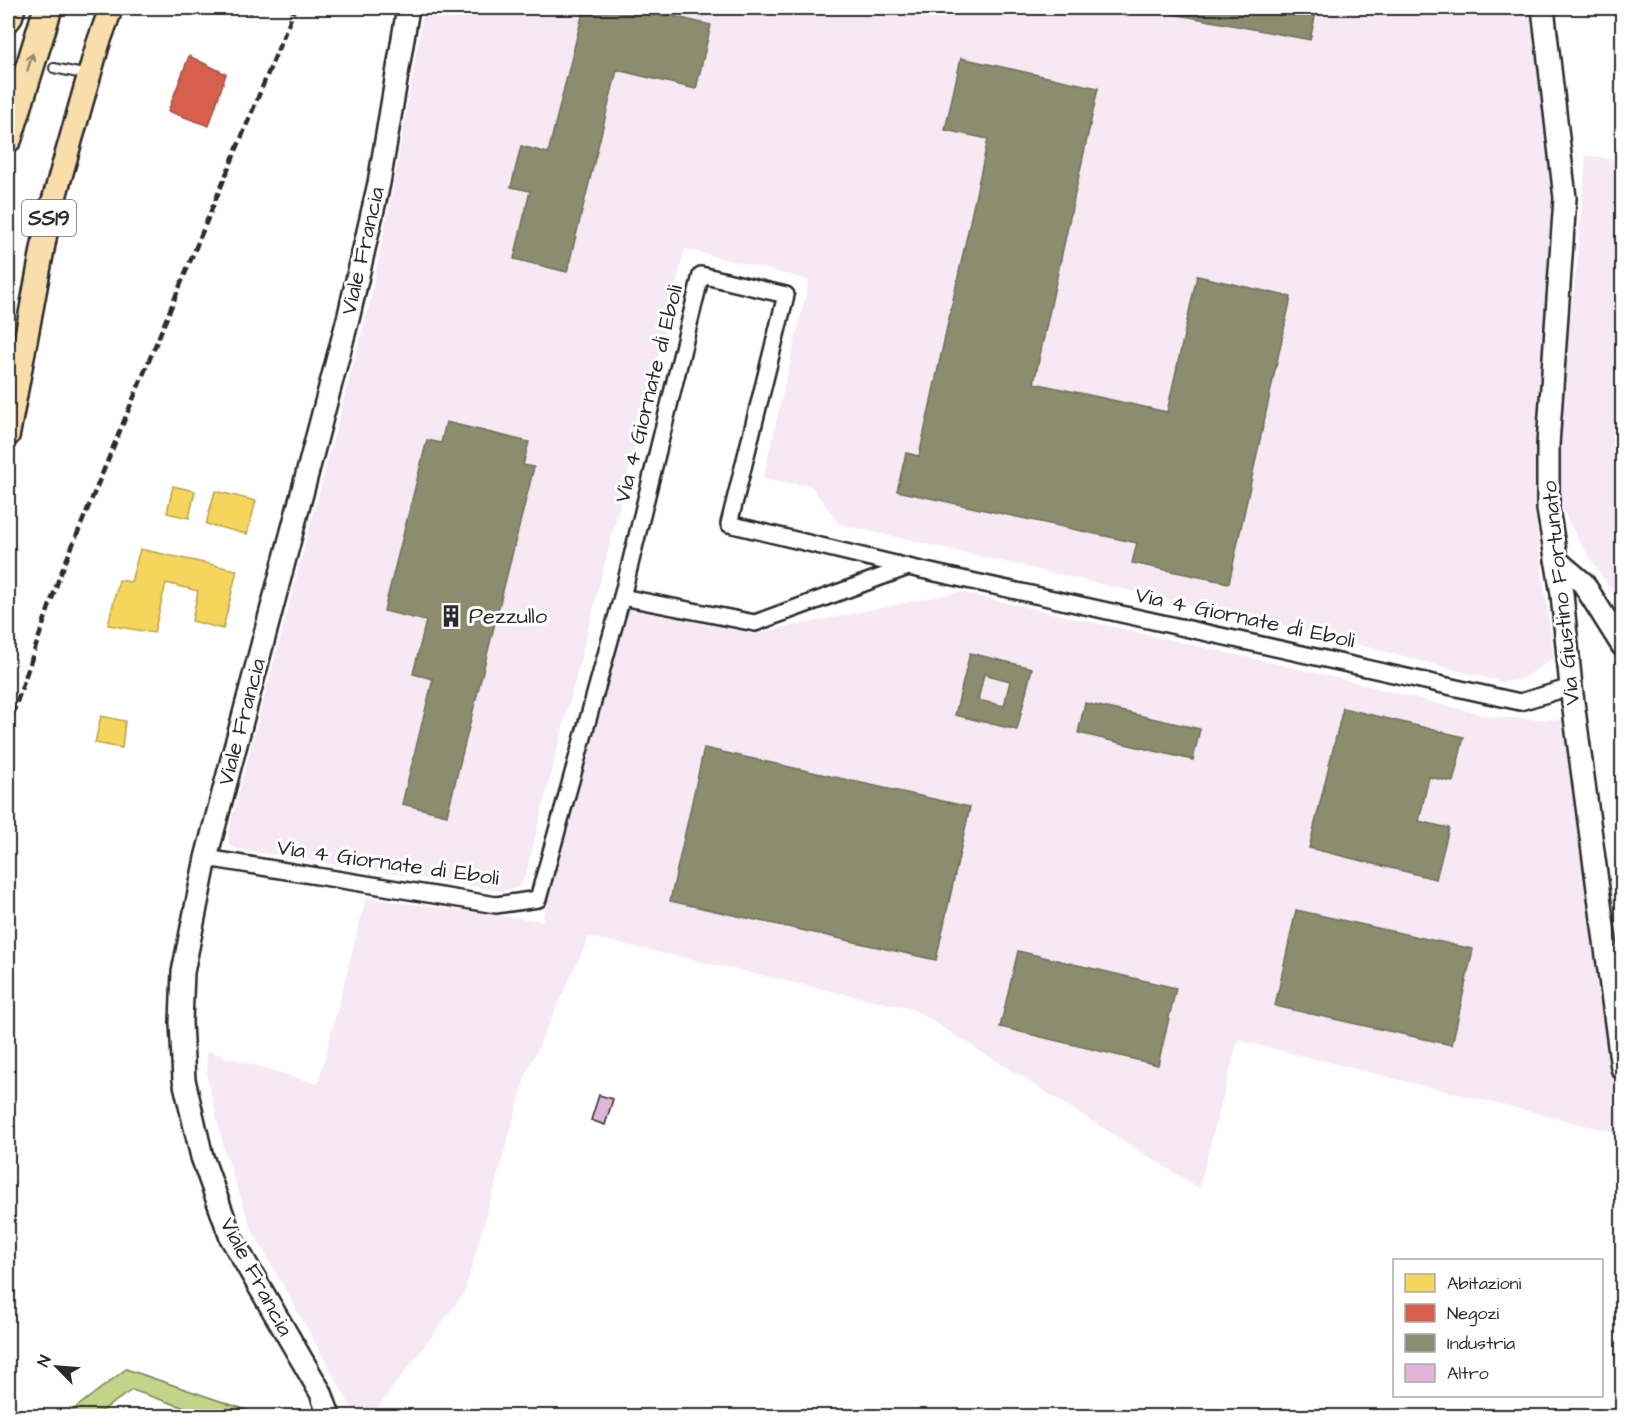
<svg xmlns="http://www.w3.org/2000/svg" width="1630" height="1424" viewBox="0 0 1630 1424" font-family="'Architects Daughter',sans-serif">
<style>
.built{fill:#f6e9f4}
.green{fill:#c3d387;stroke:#777f59;stroke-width:1.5}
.homes{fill:#f6d55c;stroke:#b9a24d;stroke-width:1.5}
.shops{fill:#d6604d;stroke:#a35043;stroke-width:1.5}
.industry{fill:#8c8c6e;stroke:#6f6f5a;stroke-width:1.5;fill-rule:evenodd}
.building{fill:#e1b5da;stroke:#2b2b2b;stroke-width:1.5}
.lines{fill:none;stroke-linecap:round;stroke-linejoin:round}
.lane-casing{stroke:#2b2b2b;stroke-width:12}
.street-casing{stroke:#2b2b2b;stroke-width:20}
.secondary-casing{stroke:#2b2b2b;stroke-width:26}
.primary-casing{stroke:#2b2b2b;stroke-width:27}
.highway-casing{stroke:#2b2b2b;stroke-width:32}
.lane{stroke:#fff;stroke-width:8}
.street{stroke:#fff;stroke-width:15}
.secondary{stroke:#fff;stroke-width:21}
.primary{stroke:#f9deab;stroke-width:22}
.highway{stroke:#f9deab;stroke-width:27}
.rail{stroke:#2b2b2b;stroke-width:4.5;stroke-dasharray:9 4.5;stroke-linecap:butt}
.oneway{stroke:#92846b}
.labels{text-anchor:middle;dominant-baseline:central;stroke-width:6;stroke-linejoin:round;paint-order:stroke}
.shield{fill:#fff;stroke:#6b6b6b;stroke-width:1.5}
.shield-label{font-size:21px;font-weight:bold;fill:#2b2b2b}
.street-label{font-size:22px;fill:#2b2b2b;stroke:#fff}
.poi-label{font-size:22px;fill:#2b2b2b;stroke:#fff;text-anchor:start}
</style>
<rect width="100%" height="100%" fill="#fff"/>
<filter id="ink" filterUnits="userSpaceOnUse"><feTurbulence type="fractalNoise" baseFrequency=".0167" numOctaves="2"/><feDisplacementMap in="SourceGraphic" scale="12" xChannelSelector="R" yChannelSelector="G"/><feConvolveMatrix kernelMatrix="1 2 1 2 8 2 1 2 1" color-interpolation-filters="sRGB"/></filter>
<g filter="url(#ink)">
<g class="built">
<path d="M424,8H1532L1552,191L1536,448L1537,531L1554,658L1522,679L1502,682L1317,634L839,524L811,486L763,479L809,280L685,249L525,877L519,887L503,891L238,849L229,845L228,833L369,306L396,172Z"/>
<path d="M1586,155L1622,161V606L1577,538L1558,500L1556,478L1564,364L1577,265Z"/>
<path d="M959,592L1325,675L1491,717L1562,720L1621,1134L1238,1040L1199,1188L913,1009L589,937L527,1072L464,1294L371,1416H356L252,1230L224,1149L207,1077V1051L318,1084L366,898L542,921L625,608L753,634Z"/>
</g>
<path class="green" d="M126,1369L264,1416H209L132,1390L94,1416H65Z"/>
<g class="homes">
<path d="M173,486L195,491L189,518L167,513Z"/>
<path d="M215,491L256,501L247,534L206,524Z"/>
<path d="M140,549L237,570L223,629L192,621L198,591L166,583L154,633L108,625L119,580L131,582Z"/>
<path d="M101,716L125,721L122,748L95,743Z"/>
</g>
<g class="shops">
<path d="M235,8H254L251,14Z"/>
<path d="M189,56L226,74L209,126L168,111Z"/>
</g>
<g class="industry">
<path d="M584,8H638L711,25L696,89L617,70L567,272L514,259L530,191L511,187L521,146L548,153Z"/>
<path d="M1142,8H1317L1310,40Z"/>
<path d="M961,58L1098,88L1034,383L1167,412L1197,276L1291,297L1229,583L1132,563L1137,543L897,491L906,453L919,456L988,139L945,130Z"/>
<path d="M446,422L529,442L523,465L534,467L447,815L402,804L433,679L413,674L426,621L384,611L427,440L441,443Z"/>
<path d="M970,653L1032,668L1017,730L955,715ZM984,674L1010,681L1004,706L978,700Z"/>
<path d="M1085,703L1200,729L1193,760L1078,733Z"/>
<path d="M1343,708L1464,737L1453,782L1429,777L1419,821L1449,828L1436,879L1309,848Z"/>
<path d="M704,748L970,807L936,960L670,901Z"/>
<path d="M1296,910L1473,949L1452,1045L1275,1006Z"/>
<path d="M1018,951L1176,988L1158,1065L1000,1027Z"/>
</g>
<path class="building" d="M599,1095L613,1099L605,1125L591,1120Z"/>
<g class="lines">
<g class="lane-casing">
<path id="lane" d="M54,68L88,75"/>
</g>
<g class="street-casing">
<g id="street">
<path d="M622,597L701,275L786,295L729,524L908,567"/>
<path d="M206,858L496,905L538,899L622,597L755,623L908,567L1520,702L1571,687"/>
</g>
</g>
<g class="secondary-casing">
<g id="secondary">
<path d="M1543,8L1565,198L1548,445V509L1562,594L1571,687L1622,1068"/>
<path d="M1556,560L1583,583L1622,645"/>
<path d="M329,1416L321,1393L231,1238L202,1157L184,1080L181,1022L183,972L206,858L349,315L379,183L408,8"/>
</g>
</g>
<g class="primary-casing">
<path id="primary" d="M8,435L48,220L98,44L111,8"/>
</g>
<g class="highway-casing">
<g id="highway">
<path d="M8,17L11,8"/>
<path d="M8,138L48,8"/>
</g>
</g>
<use href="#lane" class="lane"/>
<use href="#street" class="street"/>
<use href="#secondary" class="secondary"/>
<use href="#primary" class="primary"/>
<use href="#highway" class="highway"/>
<path class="rail" d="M8,728L59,578L295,8"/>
</g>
<defs><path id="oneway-shaft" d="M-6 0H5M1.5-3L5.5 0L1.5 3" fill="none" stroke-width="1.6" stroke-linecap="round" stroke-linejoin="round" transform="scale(1.5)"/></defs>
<use class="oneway" href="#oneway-shaft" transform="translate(30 62) rotate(-73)"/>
</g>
<defs>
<g id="building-bare" transform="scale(1.8)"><path d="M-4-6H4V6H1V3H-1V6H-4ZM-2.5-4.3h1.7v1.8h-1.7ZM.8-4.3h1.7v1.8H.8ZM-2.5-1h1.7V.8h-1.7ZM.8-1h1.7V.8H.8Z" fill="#2b2b2b" stroke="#fff" stroke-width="2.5" paint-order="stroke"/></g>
</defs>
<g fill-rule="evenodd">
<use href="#building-bare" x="451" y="616"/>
</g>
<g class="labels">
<rect class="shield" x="22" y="200" width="54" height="36" rx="4.5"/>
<g class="shield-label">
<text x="49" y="218">SS19</text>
</g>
<g class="street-label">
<text transform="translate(363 251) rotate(-77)">Viale Francia</text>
<text transform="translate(649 394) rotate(-76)">Via 4 Giornate di Eboli</text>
<text transform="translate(1561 593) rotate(-96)">Via Giustino Fortunato</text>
<text transform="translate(1245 618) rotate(12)">Via 4 Giornate di Eboli</text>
<text transform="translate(242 722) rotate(-75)">Viale Francia</text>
<text transform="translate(388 863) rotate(8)">Via 4 Giornate di Eboli</text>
<text transform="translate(256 1277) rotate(62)">Viale Francia</text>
</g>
<g class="poi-label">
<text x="469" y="616">Pezzullo</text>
</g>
</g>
<rect width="1630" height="1424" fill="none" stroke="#fff" stroke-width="30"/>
<rect x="15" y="15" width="1600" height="1394" fill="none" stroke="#2b2b2b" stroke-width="2" filter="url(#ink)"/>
<rect x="1393" y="1259" width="210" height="138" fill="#ffffff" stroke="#aaaaaa" stroke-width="1.5"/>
<rect x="1405" y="1274" width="30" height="18" fill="#f6d55c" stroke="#aaaaaa" stroke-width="1.5"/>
<text x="1447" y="1289" font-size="18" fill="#2b2b2b">Abitazioni</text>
<rect x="1405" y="1304" width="30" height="18" fill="#d6604d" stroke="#aaaaaa" stroke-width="1.5"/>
<text x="1447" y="1319" font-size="18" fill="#2b2b2b">Negozi</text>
<rect x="1405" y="1334" width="30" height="18" fill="#8c8c6e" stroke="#aaaaaa" stroke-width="1.5"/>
<text x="1447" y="1349" font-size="18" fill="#2b2b2b">Industria</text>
<rect x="1405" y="1364" width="30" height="18" fill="#e1b5da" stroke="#aaaaaa" stroke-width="1.5"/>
<text x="1447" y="1379" font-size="18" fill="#2b2b2b">Altro</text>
<g transform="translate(57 1367) rotate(295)" stroke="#ffffff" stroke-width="4.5" paint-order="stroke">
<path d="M0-4.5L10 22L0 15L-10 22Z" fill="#2b2b2b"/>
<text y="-9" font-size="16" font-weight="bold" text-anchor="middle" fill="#2b2b2b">N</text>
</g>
</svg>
